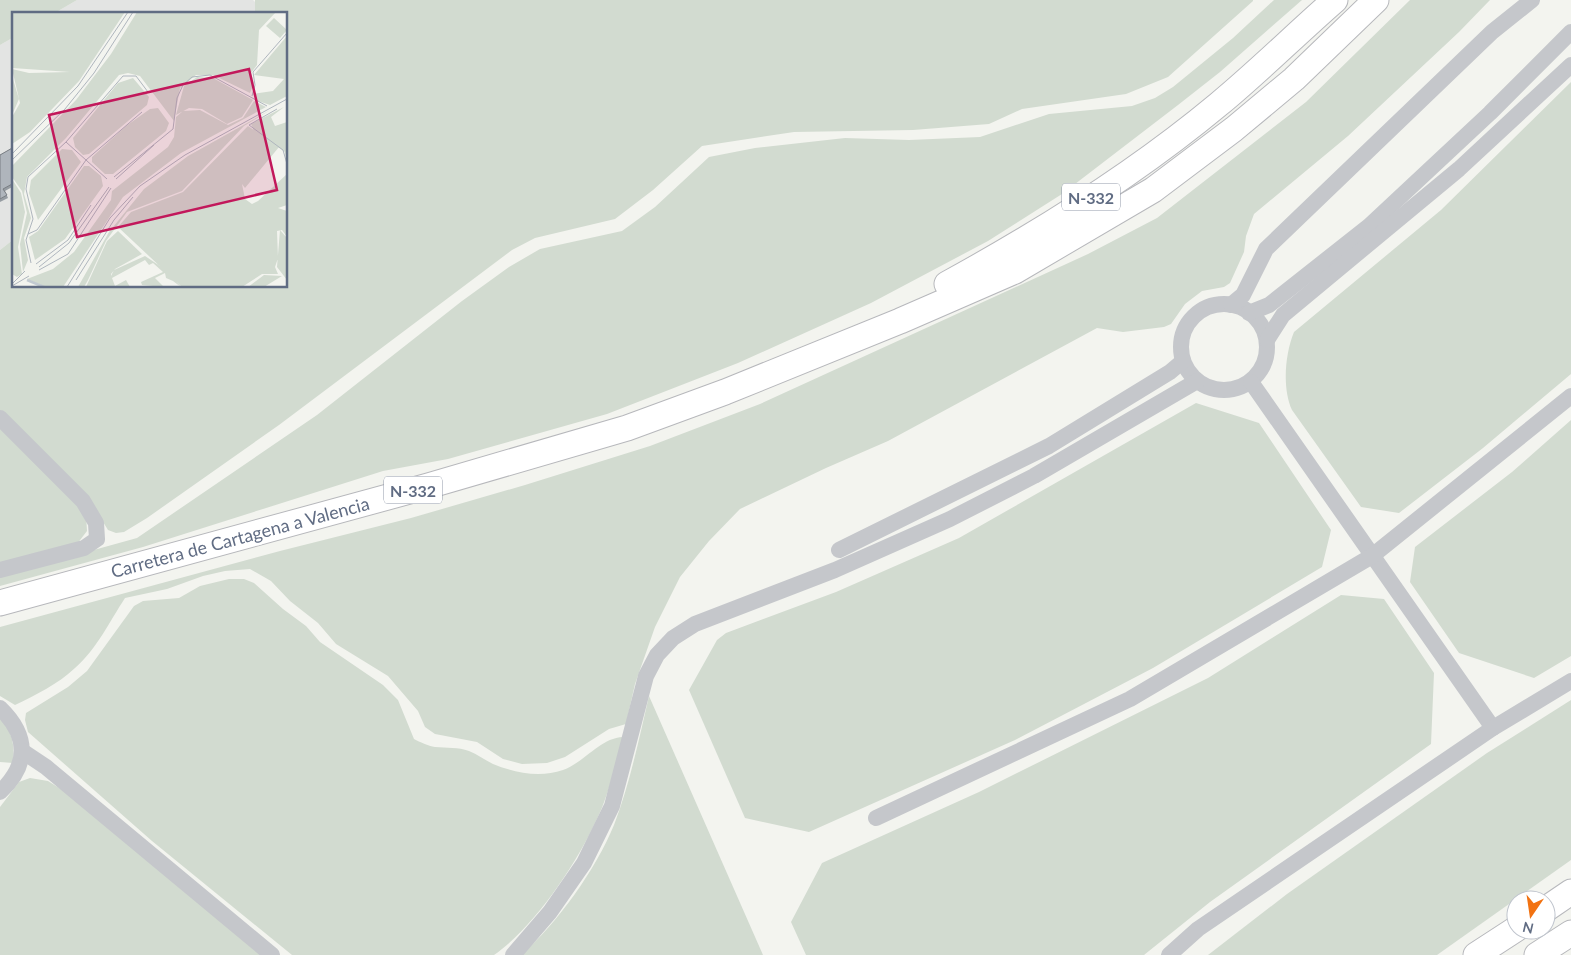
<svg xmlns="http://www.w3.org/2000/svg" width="1571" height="955" viewBox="0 0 1571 955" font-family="Lato,sans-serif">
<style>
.built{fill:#e3e4e3}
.green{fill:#d2dbd0}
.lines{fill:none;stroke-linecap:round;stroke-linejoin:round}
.highway-casing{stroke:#b7b8bc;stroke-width:27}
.minor{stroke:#c5c7cb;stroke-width:16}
.highway{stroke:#fff;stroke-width:25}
.wall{fill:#969ca2}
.building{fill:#afb5bc;stroke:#7a7f84}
.labels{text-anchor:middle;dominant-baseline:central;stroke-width:5;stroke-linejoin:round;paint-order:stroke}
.shield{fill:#fff;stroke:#9098a8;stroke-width:1}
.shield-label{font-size:16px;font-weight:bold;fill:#606c83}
.street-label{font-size:18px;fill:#606c83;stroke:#fff}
.inset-river{fill:none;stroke:#c2cad1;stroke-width:2.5}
.inset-road{fill:none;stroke:#afb6be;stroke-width:1}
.view{fill:#c2185b;fill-opacity:0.15;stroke:#c2185b;stroke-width:2.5}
.inset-edge{fill:none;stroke:#606c83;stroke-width:2.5}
</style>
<rect width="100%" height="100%" fill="#f3f4ef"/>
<g class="built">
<path d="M77,0H253L267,14H53Z"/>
<path d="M14,37V239L0,250V45Z"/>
</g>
<g class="green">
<path d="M0,0H77L53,14H14V37L0,45Z"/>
<path d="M255,0H1253V1L1168,77L1126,94L1022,109L989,124L913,130L794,132L702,146L653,190L615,219L535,238L512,250L279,425L147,518L124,532L116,533L108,530L89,499L0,411V250L14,239V286H286V14H255Z"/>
<path d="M1274,0H1302L1220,72L1178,105L1062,194L988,241L871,303L738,363L607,414L448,459L383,471L143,547L0,586V576L137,538L317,415L462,301L509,267L540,249L622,231L655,207L709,157L755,148L845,138L909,140L980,137L1049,114L1132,106L1155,98L1173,87L1233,38Z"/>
<path d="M1410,0H1490L1459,32L1348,136L1254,214L1246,236L1244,252L1230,283L1224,287L1202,291L1185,304L1171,324L1164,327L1123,332L1097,328L888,441L826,468L740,509L709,541L680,577L655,627L635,684L626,724L609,729L565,757L547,763L522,764L503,759L477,742L435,734L425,727L418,711L388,676L336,644L318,623L290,601L271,581L250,569L225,571L203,576L167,589L125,598C110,621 96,650 75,668C58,684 36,695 15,705L0,696V627L280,551L411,518L525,485L650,446L760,404L1088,254L1157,218L1306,102Z"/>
<path d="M1571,82V374L1483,448L1399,513L1361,507L1292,410C1282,388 1285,354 1294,332L1441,210Z"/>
<path d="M1196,403L1259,423L1331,530L1322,567L1153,668L1015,740L809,832L745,818L689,690L717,640L726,633L836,592L959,538Z"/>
<path d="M1571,420V656L1534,678L1459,653L1410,582L1415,547L1512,472Z"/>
<path d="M0,423L86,514L87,531L77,544L0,564Z"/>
<path d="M229,579H244L254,583L283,609L306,626L320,642L383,685L398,700L414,739C420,742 428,746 435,747C447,748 458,747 469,751C477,754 485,760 493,764C515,773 540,778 563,770C585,762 600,738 623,737C615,765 609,795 596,821C575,866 534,927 494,955H292L152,841L28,732L25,720L26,713L68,687L87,671L134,606L143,601L179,598L200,586Z"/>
<path d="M1341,595L1384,599L1434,673L1431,744L1210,902L1144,955H806L791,922L822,863L979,792L1208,678Z"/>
<path d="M649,696L763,955H521C557,924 596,869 614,825C630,783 639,739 649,696Z"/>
<path d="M1571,700V860L1437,955H1208L1287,894L1487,753Z"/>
<path d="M0,717C12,733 15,743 13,763L0,762Z"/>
<path d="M30,778L48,781L64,791L262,955H0V807L19,782Z"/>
</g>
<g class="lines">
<g class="highway-casing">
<g id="highway">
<path d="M947,284C1042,232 1135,174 1219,104C1259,71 1296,34 1335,0"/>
<path d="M0,603L428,486L627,428L725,392L900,321L1015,271L1153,190L1234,129L1294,79L1376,0"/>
<path d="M1546,909L1571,892"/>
<path d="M1476,955L1516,929"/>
<path d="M1537,955L1571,933"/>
</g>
</g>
<g class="minor">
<circle cx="1224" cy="347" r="43"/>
<path d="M1231,305L1243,295L1266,249L1492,32L1532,0"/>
<path d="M1249,313L1269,305L1369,226L1490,113L1571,32"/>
<path d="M1267,340L1283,315L1459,169L1571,65"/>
<path d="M1251,382L1493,728"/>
<path d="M0,418L83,501L96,523L97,539L84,548L0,570"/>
<path d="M839,550L1049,446L1170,372L1183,361"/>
<path d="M0,708C29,736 29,765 0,792"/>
<path d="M22,751L46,767L272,955"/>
<path d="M876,818L1130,699L1372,556L1571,396"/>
<path d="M513,955L550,912L584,863L612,806L646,676L657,655L673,638L695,624L835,570L950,519L1034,476L1197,381"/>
<path d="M1169,955L1198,929L1493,728L1571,681"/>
</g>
<use href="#highway" class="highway"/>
</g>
<path class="wall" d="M14,147V186L5,191L8,198L0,202V155Z"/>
<path class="building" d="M14,147V183L3,189L7,195L0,199V155Z"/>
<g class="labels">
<g class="shield">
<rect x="1062" y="183.5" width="58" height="27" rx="4"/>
<rect x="384" y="476.5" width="58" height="27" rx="4"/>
</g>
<g class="shield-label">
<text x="1091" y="197">N-332</text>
<text x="413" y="490">N-332</text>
</g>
<g class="street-label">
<text transform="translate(240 537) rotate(-15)">Carretera de Cartagena a Valencia</text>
</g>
</g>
<g transform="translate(12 12)">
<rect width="275" height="275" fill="#f3f4ef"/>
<path d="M0,0H113L67,69L18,120L0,132V105L8,91L0,57L17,61L58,60L0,56ZM125,0H264L247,18L245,53L239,61L242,71L238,81L201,63H184L168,76L162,109L128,64L116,61L107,63L54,126L15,165L12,182L19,206L12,226L16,248L11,260L8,232L15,201L10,179L0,165V154L64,88L99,42ZM262,6L275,18L268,26L254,14ZM275,24V84L258,93L246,89L241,82L261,79L272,67L242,63ZM0,64L7,87L0,103ZM185,65L201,66L241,88L230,105L215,112L190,97L177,96L164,103L172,74ZM121,66L137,85L135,93L77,142L71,143L63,135L61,126L106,71ZM242,89L254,95L169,141L111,185L51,275H34L15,267L41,257L62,240L99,188L100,179L156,135L162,125L164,105L171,99L188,98L216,113L231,106ZM272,95L259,105L263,114L275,110V151L273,140L242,119L239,112ZM146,96L157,111L154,119L101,162H93L80,150V145L114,114L138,97ZM260,97L232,114L170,179L115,200L94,229L76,268L72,275H66L97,220L132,177L176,144ZM236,114L267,135L233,176L230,172L233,187L240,192L246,189L275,162V193L266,196L275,199V225L270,218L265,219L266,246L263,255L266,262H250L230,275H170L106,215L119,200L171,180ZM50,137L60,138L69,150L26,208L17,181L19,168ZM72,154H77L89,164L91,174L53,227L23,248L17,225L26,219ZM0,167L9,181L13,200L6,235L10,262L5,265L0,262ZM268,218L275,226V268L265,255ZM106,219L130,242L103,257L99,262V264L102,258L133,244L154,258L169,275L161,269L154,272L161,269L154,266L153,261L143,266L152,275L130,273L129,270L151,260L141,251L137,253L133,248L100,266L103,274L114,268L118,275H74L95,229ZM252,263L270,264L252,275H236Z" fill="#d2dbd0"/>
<path class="inset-river" d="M15,268L32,275"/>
<path class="inset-road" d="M240,84L243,73L241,60L275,21M265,97L237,113L271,138L275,152M54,130L95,167M0,142L66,74L116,0M0,148L53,97L82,61L121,0M102,165L161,117L165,86L171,73L180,65L198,63L255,94M104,167L142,133M16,222L25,218L74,148L130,100M19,251L14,228L21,207L14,177L16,165L54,130L111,64H124L136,80M24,252L56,228L79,193M27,255L57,231L97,175M27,258L56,242L99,176M64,268L102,208L121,185M0,272L13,259M0,274L17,264M55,275L98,206L128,174L173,143L275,87"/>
<path class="view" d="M237,57L265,178L65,225L37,103Z"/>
<rect width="275" height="275" class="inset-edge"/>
</g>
<g transform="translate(1531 915) rotate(193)"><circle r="24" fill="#ffffff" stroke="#bfc4cd"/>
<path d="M0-4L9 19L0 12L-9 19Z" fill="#f27211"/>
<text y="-8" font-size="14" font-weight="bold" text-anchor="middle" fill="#606c83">N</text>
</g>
</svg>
